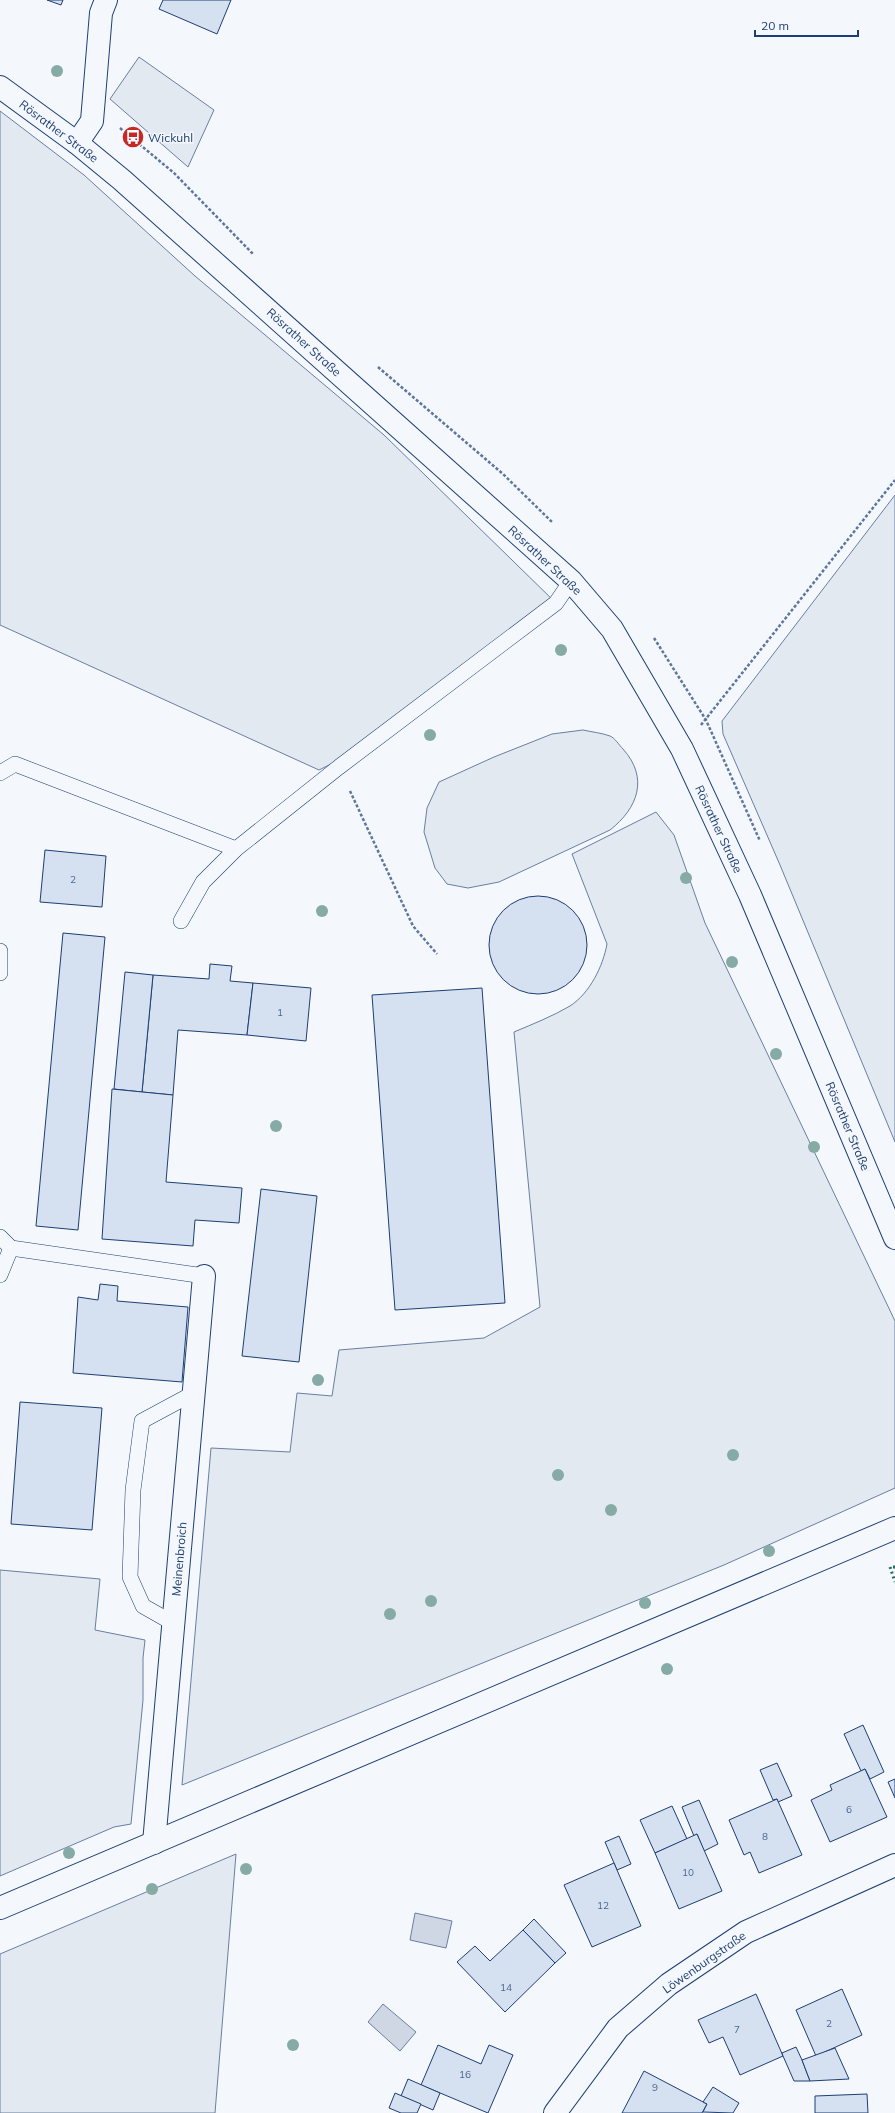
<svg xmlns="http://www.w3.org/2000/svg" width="895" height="2113" viewBox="0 0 895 2113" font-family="Mulish,sans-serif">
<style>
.green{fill:#e3e9f0;stroke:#687fa3}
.water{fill:#cfd7e4;stroke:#687fa3}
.building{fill:#d5e0f0;stroke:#1d3f73}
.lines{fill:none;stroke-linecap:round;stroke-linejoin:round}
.lane-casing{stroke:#1d3f73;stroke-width:16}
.street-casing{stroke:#1d3f73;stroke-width:24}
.secondary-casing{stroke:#1d3f73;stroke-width:24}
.path{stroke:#5e769c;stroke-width:2.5;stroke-dasharray:3 2;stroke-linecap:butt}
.lane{stroke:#f4f7fb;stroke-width:15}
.street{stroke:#f4f7fb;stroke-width:22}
.secondary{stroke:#f4f7fb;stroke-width:22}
.hedge{stroke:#2c6c60;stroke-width:3;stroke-dasharray:2 3;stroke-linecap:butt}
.tree{fill:#86aba6}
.labels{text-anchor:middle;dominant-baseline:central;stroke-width:3;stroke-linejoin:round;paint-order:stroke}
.number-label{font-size:10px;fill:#4b6792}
.street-label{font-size:12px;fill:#1d3f73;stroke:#f4f7fb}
.poi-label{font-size:12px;fill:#1d3f73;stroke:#f4f7fb;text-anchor:start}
</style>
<rect width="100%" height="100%" fill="#f4f7fb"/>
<g class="green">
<path d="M139,57L214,110L188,167L110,99Z"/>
<path d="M0,111L84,175L195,276L384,435L556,603L371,744L319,770L0,625Z"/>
<path d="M895,495V1142L780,865L723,734L722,721Z"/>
<path d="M583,730C592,732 602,733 610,736C615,738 619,745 623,749C649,778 638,808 610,830L499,882L468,888L447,884L435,868L424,832L427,808L439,782L494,757L552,734Z"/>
<path d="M656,812L674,835L705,923L895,1321V1488L724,1565L182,1785L211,1448L290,1452L297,1393L332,1396L339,1350L484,1338L540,1307L514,1032C533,1024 553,1016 570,1006C590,993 603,966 607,944L572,854Z"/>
<path d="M0,1570L100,1579L95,1630L145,1640L143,1658V1700L131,1824L114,1827L0,1876Z"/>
<path d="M236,1854L215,2113H0V1954Z"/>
</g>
<g class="water">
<path d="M415,1913L452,1921L446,1948L410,1940Z"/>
<path d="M383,2004L416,2032L400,2051L368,2022Z"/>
</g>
<g class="building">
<path d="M47,0H63L61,5Z"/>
<path d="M163,0H231L217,34L159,9Z"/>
<path d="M45,850L106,856L102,907L40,902Z"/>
<circle cx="538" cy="945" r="49"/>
<path d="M63,933L105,937L78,1230L36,1226Z"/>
<path d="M210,964L232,966L230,981L253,983L247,1035L178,1030L173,1095L142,1092L153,975L209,979Z"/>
<path d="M125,972L153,975L142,1092L114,1089Z"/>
<path d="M253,983L311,988L306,1041L247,1035Z"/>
<path d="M482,988L505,1303L395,1310L372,995Z"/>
<path d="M112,1089L173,1095L166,1182L242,1188L239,1223L195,1220L193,1246L102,1239Z"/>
<path d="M261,1189L317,1196L299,1362L242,1356Z"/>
<path d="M100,1284L118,1286L117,1301L188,1307L182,1382L73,1373L78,1297L98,1300Z"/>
<path d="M20,1402L102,1408L92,1530L11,1524Z"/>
<path d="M863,1725L884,1772L870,1779L865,1769L861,1771L844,1734Z"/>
<path d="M777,1763L792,1796L778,1802L777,1799L773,1800L760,1770Z"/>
<path d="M865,1769L887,1817L830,1842L811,1800L832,1790L830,1785Z"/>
<path d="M895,1779V1798L888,1782Z"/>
<path d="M777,1799L802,1855L759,1873L750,1852L744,1855L729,1820Z"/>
<path d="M699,1800L718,1844L704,1851L697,1834L694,1836L682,1807Z"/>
<path d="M672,1806L687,1839L655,1853L640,1820Z"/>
<path d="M697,1834L722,1891L679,1909L655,1853Z"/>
<path d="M619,1836L631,1864L617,1870L605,1842Z"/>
<path d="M614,1863L641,1926L592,1947L564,1885Z"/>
<path d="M534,1919L566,1953L555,1963L523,1930Z"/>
<path d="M523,1930L555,1963L505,2012L457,1962L475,1946L490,1961Z"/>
<path d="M842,1989L862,2035L816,2056L796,2010Z"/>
<path d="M756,1994L783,2056L740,2075L723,2037L709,2043L698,2020Z"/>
<path d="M438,2045L481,2064L489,2045L513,2055L488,2113L421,2085Z"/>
<path d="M796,2047L802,2060L810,2081H794L783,2056L782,2053Z"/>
<path d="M835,2048L849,2079L810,2081L802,2060Z"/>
<path d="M644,2071L707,2104L702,2113H622Z"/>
<path d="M408,2079L440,2093L433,2110L401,2096Z"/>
<path d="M713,2087L739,2103L733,2113L703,2112L707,2104L703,2102Z"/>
<path d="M395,2093L421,2104L417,2113H401L389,2108Z"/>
<path d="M867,2094L868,2113H815V2096Z"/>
</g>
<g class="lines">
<g class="lane-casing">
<g id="lane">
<path d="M0,773L15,764L236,849"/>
<path d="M181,921L203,882L236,849L339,767L556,603L571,581"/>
<path d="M0,951V973"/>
<path d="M0,1237L11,1248L204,1276"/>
<path d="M0,1275L11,1248"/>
<path d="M173,1623L143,1606L130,1577L133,1490L142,1421L194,1393"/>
</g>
</g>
<g class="street-casing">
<g id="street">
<path d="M77,143L92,121L101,13L106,0"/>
<path d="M154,1843L204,1276"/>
<path d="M555,2113L618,2028L669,1984L746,1932L895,1865"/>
</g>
</g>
<g class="secondary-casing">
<g id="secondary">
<path d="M0,87L77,143L122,180L571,581L612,629L682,749L750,895L895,1238"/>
<path d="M0,1908L895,1528"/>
</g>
</g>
<g class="path">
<path d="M120,128L174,173L254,255"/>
<path d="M378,367L503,474L553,523"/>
<path d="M654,638L706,720L760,841"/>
<path d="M701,725L895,480"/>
<path d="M350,791L413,926L437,954"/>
</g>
<use href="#lane" class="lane"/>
<use href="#street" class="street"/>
<use href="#secondary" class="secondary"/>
<path class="hedge" d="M895,1567H890L895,1582"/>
</g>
<g class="tree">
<circle cx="57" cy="71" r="6"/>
<circle cx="561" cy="650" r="6"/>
<circle cx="430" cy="735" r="6"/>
<circle cx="686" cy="878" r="6"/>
<circle cx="322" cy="911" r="6"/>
<circle cx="732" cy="962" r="6"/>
<circle cx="776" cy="1054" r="6"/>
<circle cx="276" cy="1126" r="6"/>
<circle cx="814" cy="1147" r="6"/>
<circle cx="318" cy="1380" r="6"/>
<circle cx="733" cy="1455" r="6"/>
<circle cx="558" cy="1475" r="6"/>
<circle cx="611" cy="1510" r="6"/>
<circle cx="769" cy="1551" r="6"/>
<circle cx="431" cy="1601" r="6"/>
<circle cx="645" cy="1603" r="6"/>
<circle cx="390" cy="1614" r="6"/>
<circle cx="667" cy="1669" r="6"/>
<circle cx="69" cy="1853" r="6"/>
<circle cx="246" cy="1869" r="6"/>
<circle cx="152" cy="1889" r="6"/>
<circle cx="293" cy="2045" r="6"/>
</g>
<defs>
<g id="bus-disc" transform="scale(1.15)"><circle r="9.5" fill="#c62828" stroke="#f4f7fb"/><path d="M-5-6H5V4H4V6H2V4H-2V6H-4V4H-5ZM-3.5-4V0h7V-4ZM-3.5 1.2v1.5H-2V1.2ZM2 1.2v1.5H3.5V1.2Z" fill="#fff"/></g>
</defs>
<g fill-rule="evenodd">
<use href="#bus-disc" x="133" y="137"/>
</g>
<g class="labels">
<g class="number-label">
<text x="73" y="879">2</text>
<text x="280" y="1012">1</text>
<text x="849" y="1809">6</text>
<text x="765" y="1836">8</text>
<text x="688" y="1872">10</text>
<text x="603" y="1905">12</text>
<text x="506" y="1987">14</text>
<text x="829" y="2023">2</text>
<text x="737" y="2029">7</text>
<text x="465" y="2074">16</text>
<text x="655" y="2087">9</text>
</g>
<g class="street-label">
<text transform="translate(59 131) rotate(37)">Rösrather Straße</text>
<text transform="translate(304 342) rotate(42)">Rösrather Straße</text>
<text transform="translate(545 560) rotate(43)">Rösrather Straße</text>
<text transform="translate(719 829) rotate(65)">Rösrather Straße</text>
<text transform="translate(848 1126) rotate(67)">Rösrather Straße</text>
<text transform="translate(179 1559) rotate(-85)">Meinenbroich</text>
<text transform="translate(704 1962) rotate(-35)">Löwenburgstraße</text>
</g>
<g class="poi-label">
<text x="148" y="137">Wickuhl</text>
</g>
</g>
<path d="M755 30v6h103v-6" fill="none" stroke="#1d3f73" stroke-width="2"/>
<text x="761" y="30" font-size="12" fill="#1d3f73" stroke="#f4f7fb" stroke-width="3" paint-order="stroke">20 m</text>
</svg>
